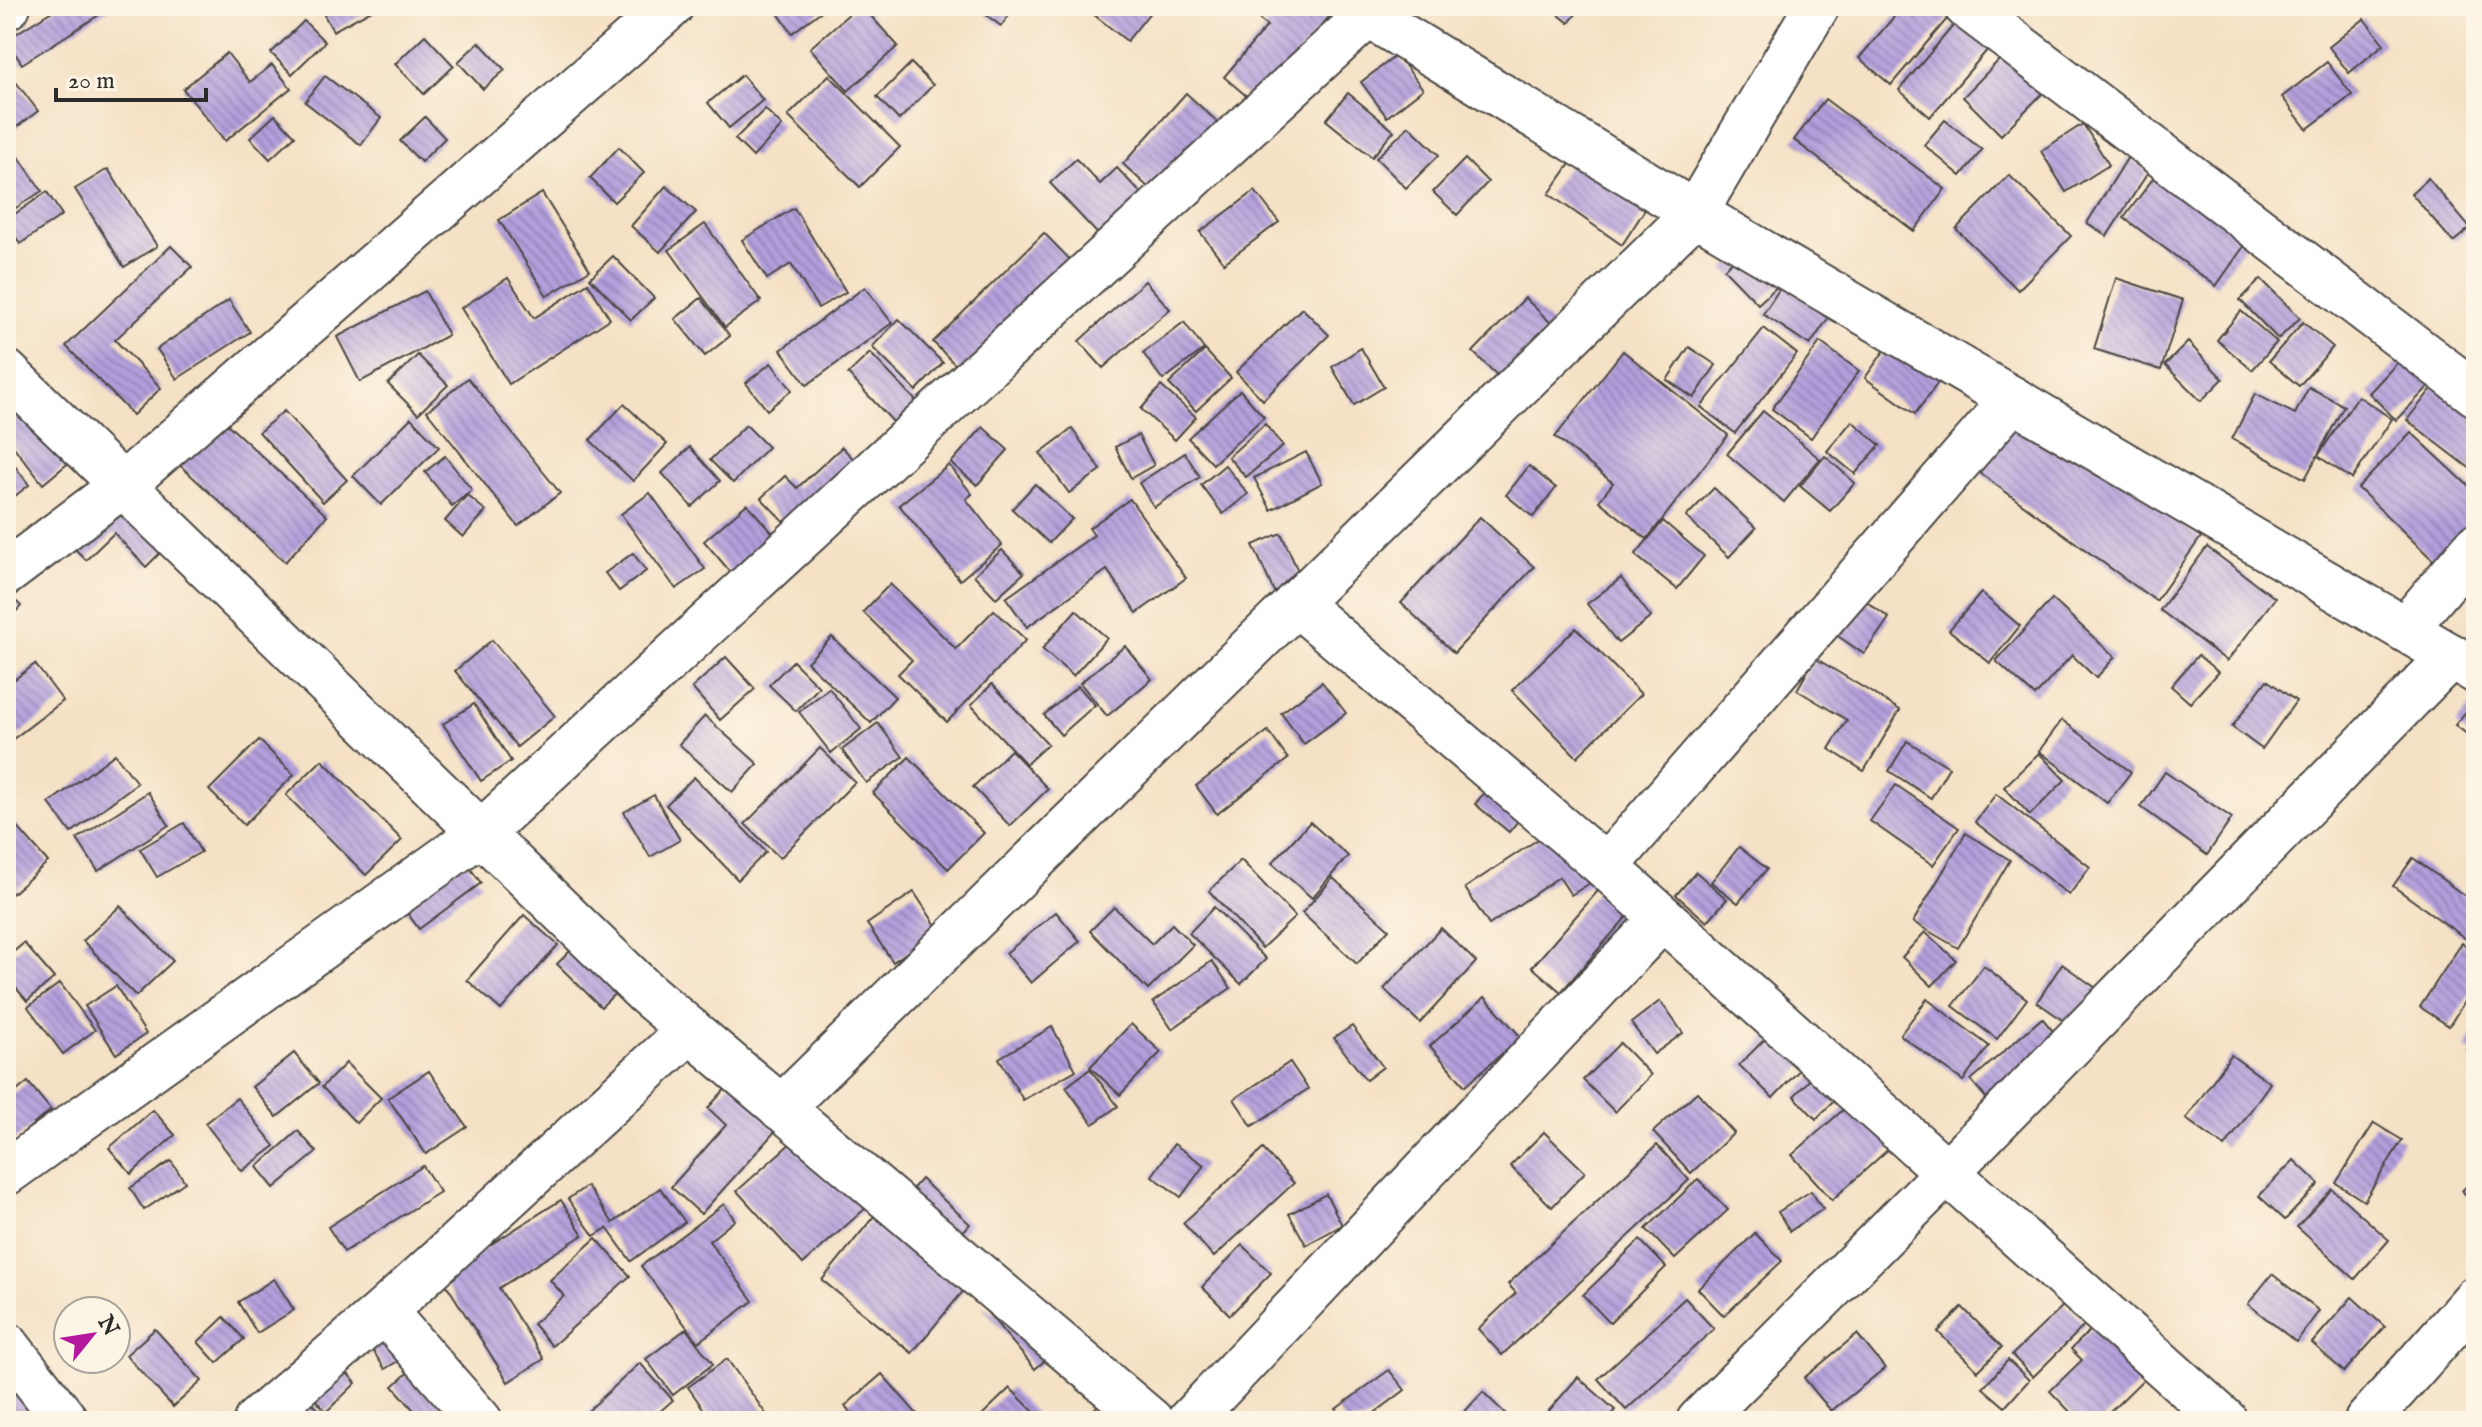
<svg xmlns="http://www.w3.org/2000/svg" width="2482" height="1427" viewBox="0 0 2482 1427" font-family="'IM FELL English',serif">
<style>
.building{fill:url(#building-back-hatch)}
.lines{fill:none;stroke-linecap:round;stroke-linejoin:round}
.minor-casing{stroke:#494642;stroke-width:48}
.tertiary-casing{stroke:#494642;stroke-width:48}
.minor{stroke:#fff;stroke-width:44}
.tertiary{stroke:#fff;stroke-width:44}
</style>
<defs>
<pattern id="building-back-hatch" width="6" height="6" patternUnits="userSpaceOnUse" patternTransform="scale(2)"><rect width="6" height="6" fill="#b29fdc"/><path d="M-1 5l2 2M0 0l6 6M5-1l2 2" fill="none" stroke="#9182b3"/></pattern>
</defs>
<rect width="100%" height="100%" fill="#fcf5e5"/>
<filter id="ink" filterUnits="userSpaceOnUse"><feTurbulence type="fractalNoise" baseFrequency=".0125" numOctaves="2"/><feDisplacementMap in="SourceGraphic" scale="16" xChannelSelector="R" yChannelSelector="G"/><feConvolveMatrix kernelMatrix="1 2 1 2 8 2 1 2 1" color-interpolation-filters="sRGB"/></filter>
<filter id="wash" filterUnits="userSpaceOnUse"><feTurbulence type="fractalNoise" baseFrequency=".006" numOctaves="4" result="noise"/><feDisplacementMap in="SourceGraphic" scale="32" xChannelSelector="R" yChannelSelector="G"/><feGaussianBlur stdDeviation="1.8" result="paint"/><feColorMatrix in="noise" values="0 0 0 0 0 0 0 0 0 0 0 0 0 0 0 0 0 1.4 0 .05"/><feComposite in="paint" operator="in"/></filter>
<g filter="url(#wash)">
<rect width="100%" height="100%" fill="#f5e1c5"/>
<g id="blocks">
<g class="building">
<path d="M60,6H113L22,64L6,40Z"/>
<path d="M319,6H379L333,31Z"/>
<path d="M773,6H828L792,33Z"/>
<path d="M858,6H862L898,46L848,91L810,48Z"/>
<path d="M978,6H1016L1001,26L977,8Z"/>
<path d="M1083,6H1155L1127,41Z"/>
<path d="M1244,6H1338L1256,104L1224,77L1267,26Z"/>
<path d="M1548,6H1582L1569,23Z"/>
<path d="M1903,6H1958L1891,85L1859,58Z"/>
<path d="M1968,8L2000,35L1930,117L1899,90Z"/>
<path d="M2364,19L2384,44L2349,73L2329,47Z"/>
<path d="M304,21L325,42L292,74L271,53Z"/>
<path d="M425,35L454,66L424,94L395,64Z"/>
<path d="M479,42L505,70L483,89L458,62Z"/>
<path d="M227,53L250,82L272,65L291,88L225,141L183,89Z"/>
<path d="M2005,54L2043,93L2001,135L1963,97Z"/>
<path d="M1397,55L1423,89L1387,117L1361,82Z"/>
<path d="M2327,62L2352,95L2307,129L2282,97Z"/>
<path d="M911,63L933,85L899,120L877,97Z"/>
<path d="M6,69L38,111L6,135Z"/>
<path d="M742,75L763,100L729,128L708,103Z"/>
<path d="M829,75L900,147L860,187L788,116Z"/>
<path d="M325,76L381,118L361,145L305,102Z"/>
<path d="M1186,93L1226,130L1163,201L1123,164Z"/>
<path d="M1348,93L1394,131L1372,157L1326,120Z"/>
<path d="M1825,99L1945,189L1914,231L1794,140Z"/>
<path d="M765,109L782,126L753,157L735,139Z"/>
<path d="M275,115L295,136L270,159L250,138Z"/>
<path d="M425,117L445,138L421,162L400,141Z"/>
<path d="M1945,120L1982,150L1961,176L1924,145Z"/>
<path d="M2083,124L2109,165L2066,192L2041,151Z"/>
<path d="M1409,126L1439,155L1406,188L1376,158Z"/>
<path d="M11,145L42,191L11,211L6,204V149Z"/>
<path d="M619,147L644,173L614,202L590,178Z"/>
<path d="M2128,157L2149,171L2107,236L2087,223Z"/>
<path d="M1574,158L1646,208L1622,245L1549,194Z"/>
<path d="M1076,159L1100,184L1117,168L1151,204L1108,245L1050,183Z"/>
<path d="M1465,159L1488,182L1457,215L1433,192Z"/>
<path d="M108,169L157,246L124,267L75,189Z"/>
<path d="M2157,173L2249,239L2216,286L2124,218Z"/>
<path d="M2009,175L2071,236L2018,290L1956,229Z"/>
<path d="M2428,178L2470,228L2453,242L2411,193Z"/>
<path d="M666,186L696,212L660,252L631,226Z"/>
<path d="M1255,191L1279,222L1224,263L1200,232Z"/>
<path d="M47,192L62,215L20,244L6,220Z"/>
<path d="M542,193L590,270L547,296L499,220Z"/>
<path d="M794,208L846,292L818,308L791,264L767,279L742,240Z"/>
<path d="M705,224L761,301L725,327L669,250Z"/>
<path d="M1044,233L1086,276L975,385L933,342Z"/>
<path d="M171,246L192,267L115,340L161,388L133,415L66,346Z"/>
<path d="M1747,247L1781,283L1758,304L1724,269Z"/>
<path d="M613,256L654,298L631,320L590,278Z"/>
<path d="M1790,273L1837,305L1810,345L1763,314Z"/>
<path d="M508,278L534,318L588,283L610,319L509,384L461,308Z"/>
<path d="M2116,278L2183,300L2161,370L2094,349Z"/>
<path d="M2261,279L2300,318L2278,339L2240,300Z"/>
<path d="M1145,281L1170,309L1103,368L1079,341Z"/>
<path d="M865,287L892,323L807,385L781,350Z"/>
<path d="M425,291L448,335L360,382L337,337Z"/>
<path d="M701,298L730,336L705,356L675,319Z"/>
<path d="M1525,298L1552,324L1501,379L1473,352Z"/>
<path d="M229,300L250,332L177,379L157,349Z"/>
<path d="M1302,308L1329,335L1263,400L1236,372Z"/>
<path d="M2241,311L2277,342L2252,370L2217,340Z"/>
<path d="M899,319L943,363L916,391L872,347Z"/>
<path d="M1184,322L1204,349L1163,380L1143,353Z"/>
<path d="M2303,322L2333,347L2299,386L2269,361Z"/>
<path d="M1764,328L1797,354L1735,433L1701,407Z"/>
<path d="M1897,333L1948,369L1915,414L1865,378Z"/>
<path d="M1820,342L1859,371L1811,438L1772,409Z"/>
<path d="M2188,342L2223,379L2201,401L2165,365Z"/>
<path d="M1689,347L1716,365L1694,398L1667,380Z"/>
<path d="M1361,348L1384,387L1354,405L1332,367Z"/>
<path d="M2411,348L2440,375L2396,420L2369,393Z"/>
<path d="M1205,350L1231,378L1196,411L1169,384Z"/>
<path d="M1623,351L1728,435L1647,539L1599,501L1613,483L1555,437Z"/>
<path d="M870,353L922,407L899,428L848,374Z"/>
<path d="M418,355L448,385L418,414L388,384Z"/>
<path d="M771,363L792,390L767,410L746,383Z"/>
<path d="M6,364L78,455L43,484L6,437Z"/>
<path d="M2442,376L2476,402V473L2407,420Z"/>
<path d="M468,378L560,493L518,526L427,411Z"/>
<path d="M1161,386L1196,417L1175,440L1141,409Z"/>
<path d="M2309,387L2344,406L2305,479L2232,439L2255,394L2295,414Z"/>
<path d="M1240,390L1264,417L1213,464L1188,438Z"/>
<path d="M2358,396L2392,419L2352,479L2318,456Z"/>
<path d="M624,404L667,444L633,481L590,440Z"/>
<path d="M2022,408L2201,537L2156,601L1977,471Z"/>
<path d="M284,411L347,480L323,502L259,432Z"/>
<path d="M1763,411L1820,459L1784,502L1727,454Z"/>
<path d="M214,412L327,516L285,562L172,458Z"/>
<path d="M411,418L439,447L381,505L353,476Z"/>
<path d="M1852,421L1880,445L1855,474L1827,451Z"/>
<path d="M1265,424L1283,446L1246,477L1228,457Z"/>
<path d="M746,425L768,447L733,483L710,460Z"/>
<path d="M983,427L1008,450L977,485L951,463Z"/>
<path d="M1072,429L1101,470L1069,493L1040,453Z"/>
<path d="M2411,432L2476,493V518L2435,562L2358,488Z"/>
<path d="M1138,435L1154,465L1131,478L1115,447Z"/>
<path d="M690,447L720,481L692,507L662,473Z"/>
<path d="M842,447L862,468L794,532L761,498L785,476L797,488Z"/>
<path d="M1306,452L1322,483L1271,510L1254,478Z"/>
<path d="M1185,453L1200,477L1154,507L1139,483Z"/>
<path d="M445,456L472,490L452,506L425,472Z"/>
<path d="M1825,456L1855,483L1830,511L1800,486Z"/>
<path d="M9,458L29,485L6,503V461Z"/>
<path d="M949,465L972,494L966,499L1002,545L960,580L899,505Z"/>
<path d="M1225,465L1248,494L1223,514L1201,485Z"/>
<path d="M1529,466L1556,488L1533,517L1506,495Z"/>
<path d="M1035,484L1072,519L1049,543L1012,509Z"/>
<path d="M1714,488L1756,528L1729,557L1686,517Z"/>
<path d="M650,493L705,569L676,589L621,514Z"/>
<path d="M467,495L486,511L463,537L445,521Z"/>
<path d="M119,496L167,546L146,567L114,533L86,560L70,544Z"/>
<path d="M1130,499L1186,578L1137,613L1107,570L1027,627L1006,598L1094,535L1089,528Z"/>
<path d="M747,504L777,538L733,575L704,541Z"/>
<path d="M1480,517L1534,567L1454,653L1401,603Z"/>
<path d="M1663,521L1704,556L1677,589L1635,555Z"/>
<path d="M1281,533L1302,580L1274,592L1253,545Z"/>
<path d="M2207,547L2275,598L2227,661L2160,610Z"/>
<path d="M1002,550L1024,573L996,598L974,575Z"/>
<path d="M633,553L646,571L619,591L605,573Z"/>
<path d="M1621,578L1651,617L1618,643L1587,604Z"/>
<path d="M890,584L956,649L994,610L1026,640L947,722L898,674L912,660L863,612Z"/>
<path d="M6,592L21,606L6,622Z"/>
<path d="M1981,593L2020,626L1990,663L1949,630Z"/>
<path d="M1860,597L1889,618L1864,654L1835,634Z"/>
<path d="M2052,599L2115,657L2096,678L2072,655L2035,696L1996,661Z"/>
<path d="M1076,610L1107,638L1073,676L1042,649Z"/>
<path d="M1576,628L1641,694L1577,757L1512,690Z"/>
<path d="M832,637L895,697L871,723L807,662Z"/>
<path d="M492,640L555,716L517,747L455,671Z"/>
<path d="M1125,646L1152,679L1107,716L1080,683Z"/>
<path d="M2198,655L2218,672L2190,703L2171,686Z"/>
<path d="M726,657L755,689L720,720L692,688Z"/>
<path d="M1815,658L1900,710L1864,771L1829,749L1847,720L1797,690Z"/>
<path d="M793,661L819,687L796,711L769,685Z"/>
<path d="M35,664L63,701L13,739L6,730V686Z"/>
<path d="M2267,680L2296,701L2262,749L2232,727Z"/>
<path d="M1322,682L1346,713L1304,744L1281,713Z"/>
<path d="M992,684L1048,744L1026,764L971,705Z"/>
<path d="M1078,686L1095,705L1061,735L1044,715Z"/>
<path d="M829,688L861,729L831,753L799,712Z"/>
<path d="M2476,699V741L2455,725Z"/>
<path d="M474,704L511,761L481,781L443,724Z"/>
<path d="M705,716L758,764L732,792L679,744Z"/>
<path d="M2062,720L2131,772L2107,803L2039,751Z"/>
<path d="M878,723L903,757L866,783L842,750Z"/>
<path d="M1268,731L1288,759L1217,814L1196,786Z"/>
<path d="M259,740L294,775L244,825L209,790Z"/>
<path d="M1907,741L1949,767L1931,798L1889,771Z"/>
<path d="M820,748L855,782L780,858L745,824Z"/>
<path d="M1011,750L1048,789L1010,826L973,787Z"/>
<path d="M2039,753L2065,780L2030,815L2004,787Z"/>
<path d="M115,754L137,783L71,833L49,803Z"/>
<path d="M909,757L984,833L948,869L873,793Z"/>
<path d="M322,760L402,840L366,875L286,795Z"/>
<path d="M2165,772L2232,818L2207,855L2141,807Z"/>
<path d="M694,777L766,852L738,880L666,805Z"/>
<path d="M1496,778L1530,806L1509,832L1475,804Z"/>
<path d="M1896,785L1959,828L1933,865L1870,821Z"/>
<path d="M148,792L169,825L98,871L77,839Z"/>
<path d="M1996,794L2090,867L2069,895L1975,822Z"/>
<path d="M654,795L680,840L650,857L624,812Z"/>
<path d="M1310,822L1348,856L1312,898L1272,863Z"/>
<path d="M14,823L48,862L6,899V830Z"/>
<path d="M184,823L201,852L157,877L140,849Z"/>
<path d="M1561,824L1598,878L1571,895L1559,877L1489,925L1465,888Z"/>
<path d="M1966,833L2010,860L1958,948L1913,922Z"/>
<path d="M1739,847L1767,869L1738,903L1711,882Z"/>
<path d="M2413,858L2476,904V946L2393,886Z"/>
<path d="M464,860L481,883L419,929L403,907Z"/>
<path d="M1241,860L1295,917L1262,948L1209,891Z"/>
<path d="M1696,872L1727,899L1707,922L1676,895Z"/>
<path d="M1333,878L1389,929L1357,964L1302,913Z"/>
<path d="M1609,878L1638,904L1561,992L1532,967Z"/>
<path d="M914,892L939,930L893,962L867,924Z"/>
<path d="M120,906L173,961L136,996L83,941Z"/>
<path d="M1114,907L1152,944L1172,924L1193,945L1148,990L1090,931Z"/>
<path d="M1214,907L1266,959L1241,984L1189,933Z"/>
<path d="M1056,912L1080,941L1031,983L1006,953Z"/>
<path d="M524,915L558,945L501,1010L467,980Z"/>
<path d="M1441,928L1476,962L1420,1023L1384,989Z"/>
<path d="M1925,932L1956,960L1932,986L1902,957Z"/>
<path d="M582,939L626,983L601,1007L557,964Z"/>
<path d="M24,943L54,978L27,1001L6,976V958Z"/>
<path d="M2462,943L2476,952V984L2449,1026L2420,1007Z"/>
<path d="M1212,961L1231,988L1172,1029L1153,1002Z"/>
<path d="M2062,964L2103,993L2077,1030L2037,1002Z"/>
<path d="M1984,966L2027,999L1997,1039L1953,1006Z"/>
<path d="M60,983L95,1030L63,1054L28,1007Z"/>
<path d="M116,986L146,1034L116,1054L85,1006Z"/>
<path d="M1485,997L1521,1037L1465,1086L1430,1046Z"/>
<path d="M1927,999L1989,1046L1963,1081L1900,1035Z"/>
<path d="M1660,1001L1683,1033L1654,1054L1631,1023Z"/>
<path d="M2042,1018L2063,1043L1992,1105L1971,1080Z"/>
<path d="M1131,1024L1161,1052L1120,1095L1090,1067Z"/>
<path d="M1352,1026L1383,1067L1366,1080L1334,1038Z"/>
<path d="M2476,1026V1054L2466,1049Z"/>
<path d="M1052,1027L1076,1070L1023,1100L999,1058Z"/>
<path d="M1773,1031L1806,1063L1773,1098L1739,1065Z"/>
<path d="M1620,1043L1651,1075L1615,1112L1583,1080Z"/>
<path d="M294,1053L319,1083L277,1117L252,1087Z"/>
<path d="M2231,1055L2270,1083L2225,1147L2186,1119Z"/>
<path d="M1290,1062L1308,1089L1252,1126L1234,1099Z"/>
<path d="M346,1063L381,1098L356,1123L322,1087Z"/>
<path d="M748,1064L796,1108L701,1214L671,1187L726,1125L708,1108Z"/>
<path d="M1090,1069L1118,1106L1093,1124L1066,1087Z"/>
<path d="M1819,1070L1842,1093L1816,1119L1794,1096Z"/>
<path d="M429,1071L467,1127L426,1154L388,1098Z"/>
<path d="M28,1082L51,1110L6,1147V1100Z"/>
<path d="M1697,1092L1734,1133L1691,1173L1653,1132Z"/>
<path d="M237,1098L275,1146L242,1171L205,1123Z"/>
<path d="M1852,1102L1892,1146L1832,1200L1792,1155Z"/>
<path d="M153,1110L175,1135L131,1174L109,1148Z"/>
<path d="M2374,1123L2402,1140L2364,1201L2336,1183Z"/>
<path d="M298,1131L317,1152L274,1188L257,1167Z"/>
<path d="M1544,1132L1585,1172L1552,1207L1510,1166Z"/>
<path d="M801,1134L867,1207L803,1264L737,1191Z"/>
<path d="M1174,1144L1204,1165L1181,1197L1152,1176Z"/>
<path d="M1657,1145L1689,1180L1502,1355L1478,1329L1516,1293L1508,1284Z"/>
<path d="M1263,1149L1294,1183L1214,1257L1183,1223Z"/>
<path d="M2294,1160L2319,1184L2285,1220L2259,1196Z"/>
<path d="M171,1161L185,1182L144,1210L130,1188Z"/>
<path d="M423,1166L440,1192L344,1252L328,1227Z"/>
<path d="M2476,1176V1205L2462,1191Z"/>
<path d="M921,1179L970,1224L944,1253L895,1209Z"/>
<path d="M1698,1179L1728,1210L1675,1259L1646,1229Z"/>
<path d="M587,1186L613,1223L660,1188L685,1222L631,1261L607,1228L594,1236L568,1199Z"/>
<path d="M2332,1189L2389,1240L2355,1279L2297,1227Z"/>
<path d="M1811,1191L1823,1209L1790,1231L1778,1212Z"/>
<path d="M1326,1194L1342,1225L1306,1245L1289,1214Z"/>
<path d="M561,1200L583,1235L499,1288L544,1359L508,1382L441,1276Z"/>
<path d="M724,1204L735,1220L709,1241L753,1301L698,1342L641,1266Z"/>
<path d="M875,1215L965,1289L912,1353L822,1280Z"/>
<path d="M1755,1233L1782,1261L1724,1316L1698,1289Z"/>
<path d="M596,1238L630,1276L552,1346L533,1324L564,1296L550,1280Z"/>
<path d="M1640,1240L1666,1267L1610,1323L1583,1295Z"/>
<path d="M1242,1245L1271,1273L1230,1315L1202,1287Z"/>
<path d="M2272,1274L2319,1311L2296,1342L2248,1304Z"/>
<path d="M274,1279L294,1310L257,1333L238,1302Z"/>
<path d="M2352,1297L2385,1327L2344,1372L2312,1343Z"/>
<path d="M1685,1298L1714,1329L1626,1410L1598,1379Z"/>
<path d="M2065,1304L2085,1325L2033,1377L2012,1355Z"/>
<path d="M982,1306L1058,1349L1035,1369Z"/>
<path d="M1962,1307L2002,1347L1978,1371L1938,1332Z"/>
<path d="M2110,1311L2160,1363L2101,1421H2079L2050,1391L2082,1360L2071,1349Z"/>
<path d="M224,1317L244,1339L217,1363L198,1342Z"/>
<path d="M155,1329L202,1381L173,1407L126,1355Z"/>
<path d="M686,1329L713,1364L673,1395L646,1359Z"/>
<path d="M359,1330L419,1348L385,1369Z"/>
<path d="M1857,1334L1885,1368L1831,1411L1804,1378Z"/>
<path d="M6,1348L48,1402L24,1421H9L6,1417Z"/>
<path d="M423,1359L456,1396L428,1421H423L393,1386Z"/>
<path d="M727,1359L771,1421H712L688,1387Z"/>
<path d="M2008,1360L2029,1380L2005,1407L1983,1388Z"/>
<path d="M337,1362L356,1383L326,1412L307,1390Z"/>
<path d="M640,1363L673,1400L649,1421H577Z"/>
<path d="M1389,1370L1405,1390L1364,1421H1345L1336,1409Z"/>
<path d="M882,1374L923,1421H858L845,1406Z"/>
<path d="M1578,1377L1615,1410L1605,1421H1540Z"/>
<path d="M1125,1381L1152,1421H1081Z"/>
<path d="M1010,1388L1043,1421H986L981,1416Z"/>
<path d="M1483,1392L1513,1421H1456Z"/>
<path d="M304,1395L330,1421H278Z"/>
</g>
</g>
</g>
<g filter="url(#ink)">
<use href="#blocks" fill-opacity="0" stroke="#494642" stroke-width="2"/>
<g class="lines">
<g class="minor-casing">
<g id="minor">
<path d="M1966,6L2476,394"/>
<path d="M6,7L8,6"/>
<path d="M6,372L645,992L1151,1421"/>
<path d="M6,573L123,485L671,6"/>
<path d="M1296,603L1606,867L2225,1421"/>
<path d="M2405,629L2476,546"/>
<path d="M1606,867L2013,399"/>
<path d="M781,1108L1695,213L1817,6"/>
<path d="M6,1173L481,833L1368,15"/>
<path d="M384,1311L480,1421"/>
<path d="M6,1344L66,1421"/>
<path d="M256,1421L384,1311L690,1030"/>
<path d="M1189,1421L1663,918"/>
<path d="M1699,1421L1947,1172L2451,656"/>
<path d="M2367,1421L2476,1298"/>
</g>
</g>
<g class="tertiary-casing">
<path id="tertiary" d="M1353,6L1695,213L2476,671"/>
</g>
<use href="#minor" class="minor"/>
<use href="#tertiary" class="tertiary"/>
</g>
</g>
<rect width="2482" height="1427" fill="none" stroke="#fcf5e5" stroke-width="32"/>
<g transform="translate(92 1335) rotate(60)"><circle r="38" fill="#fcf5e5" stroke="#a8a49b" stroke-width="2"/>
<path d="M0-6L14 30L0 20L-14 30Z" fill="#b5179e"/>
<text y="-12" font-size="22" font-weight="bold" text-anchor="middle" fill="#2b2b2b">N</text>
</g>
<path d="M56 88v12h150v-12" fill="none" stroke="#2b2b2b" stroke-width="4"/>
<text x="68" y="88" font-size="24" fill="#2b2b2b" stroke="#fcf5e5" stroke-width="6" paint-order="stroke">20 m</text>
</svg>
